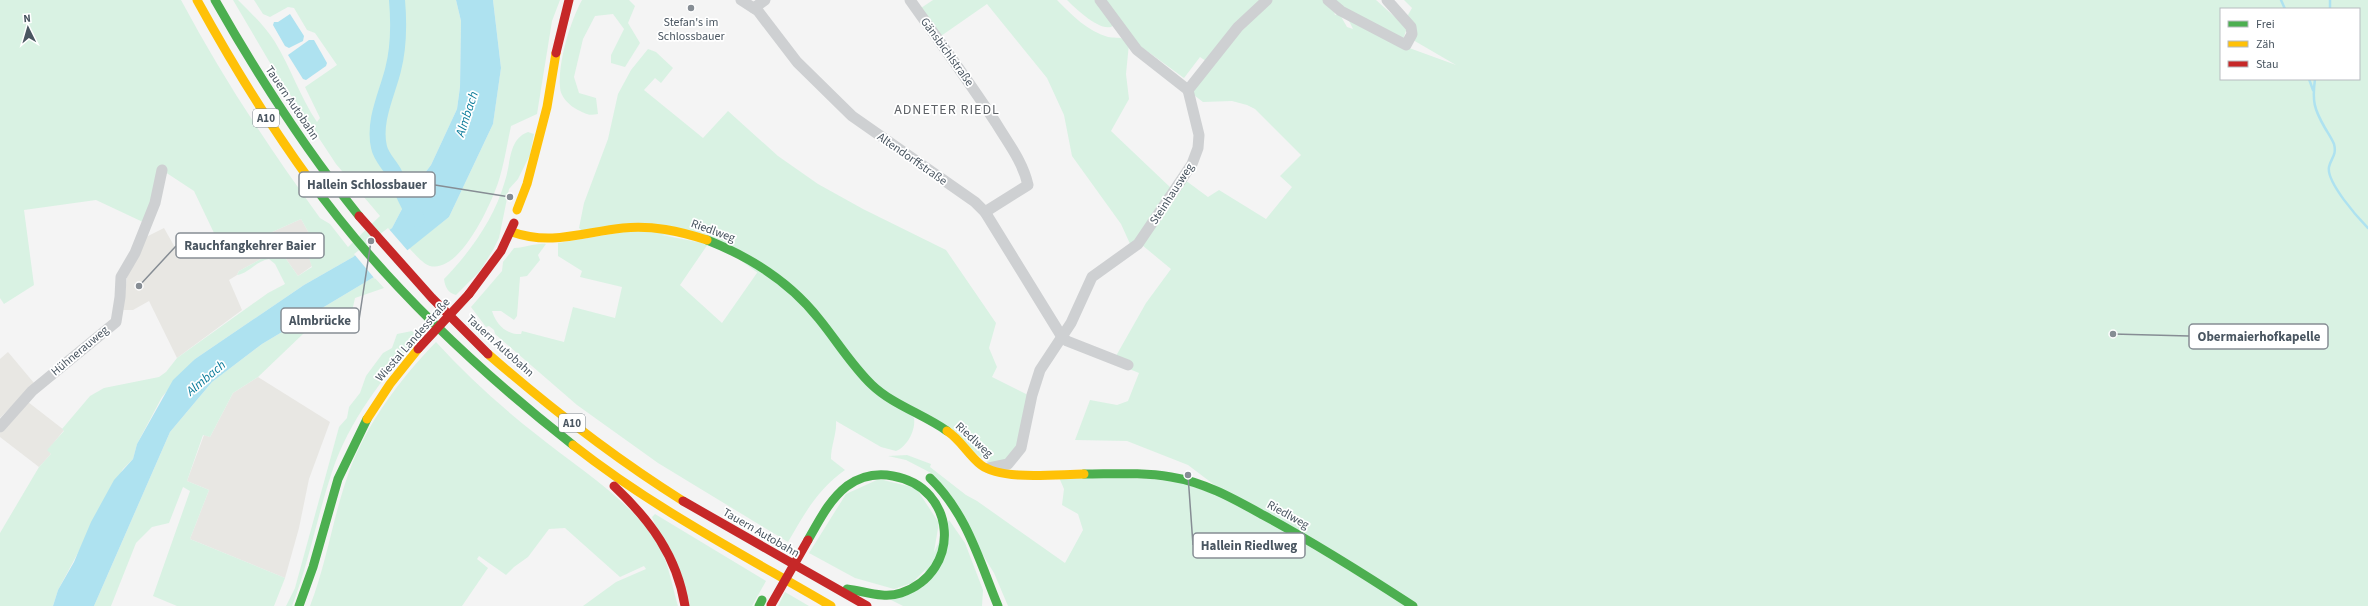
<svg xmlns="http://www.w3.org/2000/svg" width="2368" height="606" viewBox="0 0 2368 606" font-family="'Source Sans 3',sans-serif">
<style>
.commercial{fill:#e8e7e3}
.green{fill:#d9f2e3;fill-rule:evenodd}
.water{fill:#aee2f0}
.pier{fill:#f4f4f4}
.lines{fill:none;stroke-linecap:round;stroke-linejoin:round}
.stream{stroke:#aee2f0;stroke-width:2.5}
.river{stroke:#aee2f0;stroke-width:16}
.street{stroke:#ced0d2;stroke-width:11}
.fast{stroke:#4caf50;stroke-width:9}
.slow{stroke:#ffc107;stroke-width:9}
.jam{stroke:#c62828;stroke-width:9}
.jam-bridge{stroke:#c62828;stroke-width:9}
.poi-dot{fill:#868d94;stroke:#fff;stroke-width:1.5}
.labels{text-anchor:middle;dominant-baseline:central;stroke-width:3.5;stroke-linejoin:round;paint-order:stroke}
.shield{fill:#fff;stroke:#808990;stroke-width:1}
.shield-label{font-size:11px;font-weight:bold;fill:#4a5661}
.poi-label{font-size:12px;fill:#4a5661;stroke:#fff}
.street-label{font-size:12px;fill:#4a5661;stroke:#fff}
.water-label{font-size:13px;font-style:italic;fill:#0c7c9b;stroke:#fff}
.quarter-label{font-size:14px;letter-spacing:1px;fill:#5f6368;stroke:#fff}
.leader{fill:none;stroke:#868d94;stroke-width:1.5}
.callout-dot{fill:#868d94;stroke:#fff;stroke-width:1.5}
.callout{fill:#fff;stroke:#868d94;stroke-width:1.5}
.callout-label{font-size:13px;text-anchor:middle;font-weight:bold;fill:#4a5661}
</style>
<rect width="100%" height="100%" fill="#f4f4f4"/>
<g class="commercial">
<path d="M301,219L310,235L303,239L312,266L298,276L279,249L239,271L237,275L229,280L242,310L177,358L149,301L133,310H123L127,277L146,237L164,228L177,251L187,253L217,239L224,254Z"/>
<path d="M8,352L34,383L0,418V359Z"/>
<path d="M258,377L330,422L309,479L299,528L285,578L190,539L209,490L187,481L204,435L210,437L233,393Z"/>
<path d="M28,402L64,430L48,450L51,454L39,467L0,437V433Z"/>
</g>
<g class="green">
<path d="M0,0H181C222,77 269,148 320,218L330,224L348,247L380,216L336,164L276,73L233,0H238C251,13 265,26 275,42C291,68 300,97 317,122L320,118L305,87L337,65L315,33L307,30L294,8L288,7L270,17L263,14L254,0H456L461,21L460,87L457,109L431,165L412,190L392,228L353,257L304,285L195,359L162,397L137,444L133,459L123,469L58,590L53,606H0V533L39,467L51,454L47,450L64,431L62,429L90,396L104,388L159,377L166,372L177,358L268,293L285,284L275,264L269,259C256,261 249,273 237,275L239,271L279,249L298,276L312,267L303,239L310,235L301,219L224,254L194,191L159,168L145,223L96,200L24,210L34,285L4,304L0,298Z"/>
<path d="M493,0H560L552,21L537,114L511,126C507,145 504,165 498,183C490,206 460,273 430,266C423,264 414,253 409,248L449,217L493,124L501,68Z"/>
<path d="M582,0H629L635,6L628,23L640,43L625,67L611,63V55L624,29L613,14L595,16L583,39L574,77L579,93L596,98L598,114C589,116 586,114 578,110C570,106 560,97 560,87C558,62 570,22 582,0Z"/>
<path d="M933,0H1057C1072,15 1087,31 1108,37C1113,38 1119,37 1124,39L1129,44L1126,74L1129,99L1111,131L1172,189L1131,246L1121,224L1072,156L1064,115L1047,78L987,4L941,36L921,8Z"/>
<path d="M1067,0H1097L1113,26C1101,33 1076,9 1067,0Z"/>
<path d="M1104,0H1262L1206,61L1200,57L1184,78L1140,46Z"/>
<path d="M1272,0H1324L1333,8L1335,15L1339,13L1347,27L1353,29L1342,7L1333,0H1376L1407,28L1401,45L1456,65L1413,40L1408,15L1412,8L1404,0H2368V606H1418L1225,493L1188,465L1127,441L1075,440L1090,400L1117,405L1128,401L1139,373L1127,368L1116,356L1146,303L1171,269L1142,245L1185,180L1208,197L1219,190L1266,219L1292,187L1280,176L1301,155L1255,109L1247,105L1232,101L1203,102L1190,92L1216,57ZM2221,9H2359V79H2221Z"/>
<path d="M648,49L656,52L673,68L661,83L655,78L644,90L703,138L728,111L778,156L818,184L863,209L946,250L996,323L989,348L997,367L992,377L1028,395L1022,436L1009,459L992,465L874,384L826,323L710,238L581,230L579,228L584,203L608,139L618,94L631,70Z"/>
<path d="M528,132L534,134L530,155L518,179L509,189L499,238L493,250L480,271L456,295C448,293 445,287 444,279C471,251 494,219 505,181C511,164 508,139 528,132Z"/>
<path d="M636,230L708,244L680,285L722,323L759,270L781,284L914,418C916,430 907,447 896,451L881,447L836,421C837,434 831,445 831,459L845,470C817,490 805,513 788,542L658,463L577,405L495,334L494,330L489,326L486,327L471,307L502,271L503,262L514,248C526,248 534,243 546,244L538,255L540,260L527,276L520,277L517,316L514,320L501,311H492C496,324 506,335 521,334L522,331L564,342L573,307L615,318L622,287L580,277L582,271L558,256V243Z"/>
<path d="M374,277L384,288L355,298L349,325L335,332L304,333L258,377L233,393L210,437L203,435L187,481L209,490L190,539L285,578L274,606H177L153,596L190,491L183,487L169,523L152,527L136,543L111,606H94L170,432L212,382L262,344Z"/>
<path d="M412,331L418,337C383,378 349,420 332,472C317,516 309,563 292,606H286L295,588L339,427L347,418L349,407L360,393L366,376L383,353L392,348L397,334Z"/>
<path d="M436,342C467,376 501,407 537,435C579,469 632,500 660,548C668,562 673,589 678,606H583L616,582L646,569L644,566L620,577L565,528L549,529L528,557L514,567L506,575L479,556L477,559L488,568L462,606H310C327,562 333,516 349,472C367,423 400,379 436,342Z"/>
<path d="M907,455L931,464L930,467L966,495L977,501L1065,563L1083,530L1078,514L1062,505L1064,489L1058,475L1174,480L1234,501L1408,606H1008L994,573L933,474L906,460L888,456Z"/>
<path d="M879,479L916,488L939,523L932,563L912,583L894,589L855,578L809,553L846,494Z"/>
<path d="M655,514L766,581L752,606H689L652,517Z"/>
<path d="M949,520L965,543L983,590L982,606H903L889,599L916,591Z"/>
<path d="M785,592L809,606H778Z"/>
</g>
<g class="water">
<path d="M456,0H493L501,68L493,124L449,217L374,277L262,344L212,382L170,432L94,606H53L58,590L74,562L91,522L114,480L133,459L137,444L173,380L195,359L304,285L353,257L392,228L412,190L431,165L457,109L460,87L461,21Z"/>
<path d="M290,14L304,36L303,41L289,48L285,46L273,25L274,22H278Z"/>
<path d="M309,40H314L327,63L326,66L306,80L303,79L288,55Z"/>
</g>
<path class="pier" d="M388,228L408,251L375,279L354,254Z"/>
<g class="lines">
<g class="stream">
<path d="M2281,0L2285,9"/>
<path d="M2330,0V9"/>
<path d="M2309,79L2313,90"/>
<path d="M2315,79C2312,101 2314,109 2325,128C2328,133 2332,139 2334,144C2337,155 2331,158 2329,167C2326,182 2358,218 2368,228"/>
</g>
<path class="river" d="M397,0C399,23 399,47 393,70C387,94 373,121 379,147C381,157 389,164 394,173C402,189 407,204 417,219"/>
<g class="street">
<path d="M741,0L758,11L797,62L852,116L975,202L985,212L1062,337L1067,341L1128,365"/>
<path d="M910,0C939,41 969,81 996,123C1008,143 1023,162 1028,185L985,212"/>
<path d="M1100,0L1137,50L1188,90"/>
<path d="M1328,0L1341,11L1406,45L1412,34L1411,27L1387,0"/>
<path d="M754,8L765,0"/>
<path d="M1188,90L1238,27L1267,0"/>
<path d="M0,427L32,391L116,322L120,297L121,277L135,253L155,203L162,170"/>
<path d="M989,468L1008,464L1021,448L1032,395L1040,370L1071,323L1092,277L1138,244L1192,164L1198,148L1199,135L1188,90"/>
</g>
<g class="fast">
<path d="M215,0C258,76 304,148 359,216"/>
<path d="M309,179C382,281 475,368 573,445"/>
<path d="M707,240C750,257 790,282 819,319C837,341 852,366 872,385C893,405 923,414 947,431"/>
<path d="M1084,474C1113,474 1142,472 1171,477C1204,482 1234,499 1263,515C1315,543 1364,574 1413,606"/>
<path d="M930,478C967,514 979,560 998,606"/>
<path d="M808,540C819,521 829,500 847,486C861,476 877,473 893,476C957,487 963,572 901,593C884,599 864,591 847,589"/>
<path d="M299,606L313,567L338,479L367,419"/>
<path d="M759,606L762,600"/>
</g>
<g class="slow">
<path d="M197,0C231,62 267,121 309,179"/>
<path d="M517,210L527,184L547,107L556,53"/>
<path d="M512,232C551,246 584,232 623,228C652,225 679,231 707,240"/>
<path d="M488,354C550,408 613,457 683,501"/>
<path d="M367,419L390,384L418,349"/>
<path d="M947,431C961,440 968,455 981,465C1002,481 1058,474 1084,474"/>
<path d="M573,445C653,508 744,555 831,606"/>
</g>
<g class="jam">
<path d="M556,53L569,0"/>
<path d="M359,216L432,298L488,354"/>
<path d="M469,294L501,251L514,223"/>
<path d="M614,486C650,520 677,556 685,606"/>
<path d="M683,501L867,606"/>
</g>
<g class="jam-bridge">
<path d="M418,349L469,294"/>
<path d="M771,605L808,540"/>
</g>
</g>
<circle class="poi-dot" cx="691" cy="8" r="4"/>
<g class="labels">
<g class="shield">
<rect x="253" y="109" width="26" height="18" rx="3"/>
<rect x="559" y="414" width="26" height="18" rx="3"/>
</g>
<g class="shield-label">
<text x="266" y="118">A10</text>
<text x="572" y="423">A10</text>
</g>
<g class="poi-label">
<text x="691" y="22">Stefan's im<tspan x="691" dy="14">Schlossbauer</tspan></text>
</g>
<g class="street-label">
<text transform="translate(947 52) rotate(54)">Gänsbichlstraße</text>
<text transform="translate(292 103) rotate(56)">Tauern Autobahn</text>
<text transform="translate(912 159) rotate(35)">Altendorffstraße</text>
<text transform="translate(1172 194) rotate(-57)">Steinhausweg</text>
<text transform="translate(713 231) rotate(20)">Riedlweg</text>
<text transform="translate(413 340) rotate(-49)">Wiestal Landesstraße</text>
<text transform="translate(500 346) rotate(42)">Tauern Autobahn</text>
<text transform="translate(80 351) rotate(-40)">Hühnerauweg</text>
<text transform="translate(974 440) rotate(43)">Riedlweg</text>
<text transform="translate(1288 515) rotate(29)">Riedlweg</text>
<text transform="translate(761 533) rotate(30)">Tauern Autobahn</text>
</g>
<g class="water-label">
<text transform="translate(467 114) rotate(-72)">Almbach</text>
<text transform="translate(206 378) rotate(-40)">Almbach</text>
</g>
<g class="quarter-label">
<text x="947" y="110">ADNETER RIEDL</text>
</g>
</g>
<path class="leader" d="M510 197L435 185M139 286L176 246M371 241L359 320M2113 334L2189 336M1188 475L1193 545"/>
<g class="callout-dot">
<circle cx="510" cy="197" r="4"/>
<circle cx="139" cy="286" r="4"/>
<circle cx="371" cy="241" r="4"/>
<circle cx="2113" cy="334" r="4"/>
<circle cx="1188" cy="475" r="4"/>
</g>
<g class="callout">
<rect x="299" y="172" width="136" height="25" rx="4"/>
<rect x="176" y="233" width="148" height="25" rx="4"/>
<rect x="281" y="308" width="78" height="25" rx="4"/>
<rect x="2189" y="324" width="139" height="25" rx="4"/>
<rect x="1193" y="533" width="112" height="25" rx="4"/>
</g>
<g class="callout-label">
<text x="367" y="189">Hallein Schlossbauer</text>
<text x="250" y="250">Rauchfangkehrer Baier</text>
<text x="320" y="325">Almbrücke</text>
<text x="2259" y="341">Obermaierhofkapelle</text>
<text x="1249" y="550">Hallein Riedlweg</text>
</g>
<rect x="2220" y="8" width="140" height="72" fill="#ffffff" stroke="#b7bbc0"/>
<rect x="2228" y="21" width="20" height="6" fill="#4caf50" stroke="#b7bbc0"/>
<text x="2256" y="28" font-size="12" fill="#4a5661">Frei</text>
<rect x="2228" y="41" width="20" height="6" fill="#ffc107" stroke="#b7bbc0"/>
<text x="2256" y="48" font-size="12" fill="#4a5661">Zäh</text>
<rect x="2228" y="61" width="20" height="6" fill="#c62828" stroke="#b7bbc0"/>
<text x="2256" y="68" font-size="12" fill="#4a5661">Stau</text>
<g transform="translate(28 28) rotate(355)" stroke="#ffffff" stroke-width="3" paint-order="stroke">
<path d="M0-3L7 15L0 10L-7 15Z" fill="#4a5661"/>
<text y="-6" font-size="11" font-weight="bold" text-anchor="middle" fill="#4a5661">N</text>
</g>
</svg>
